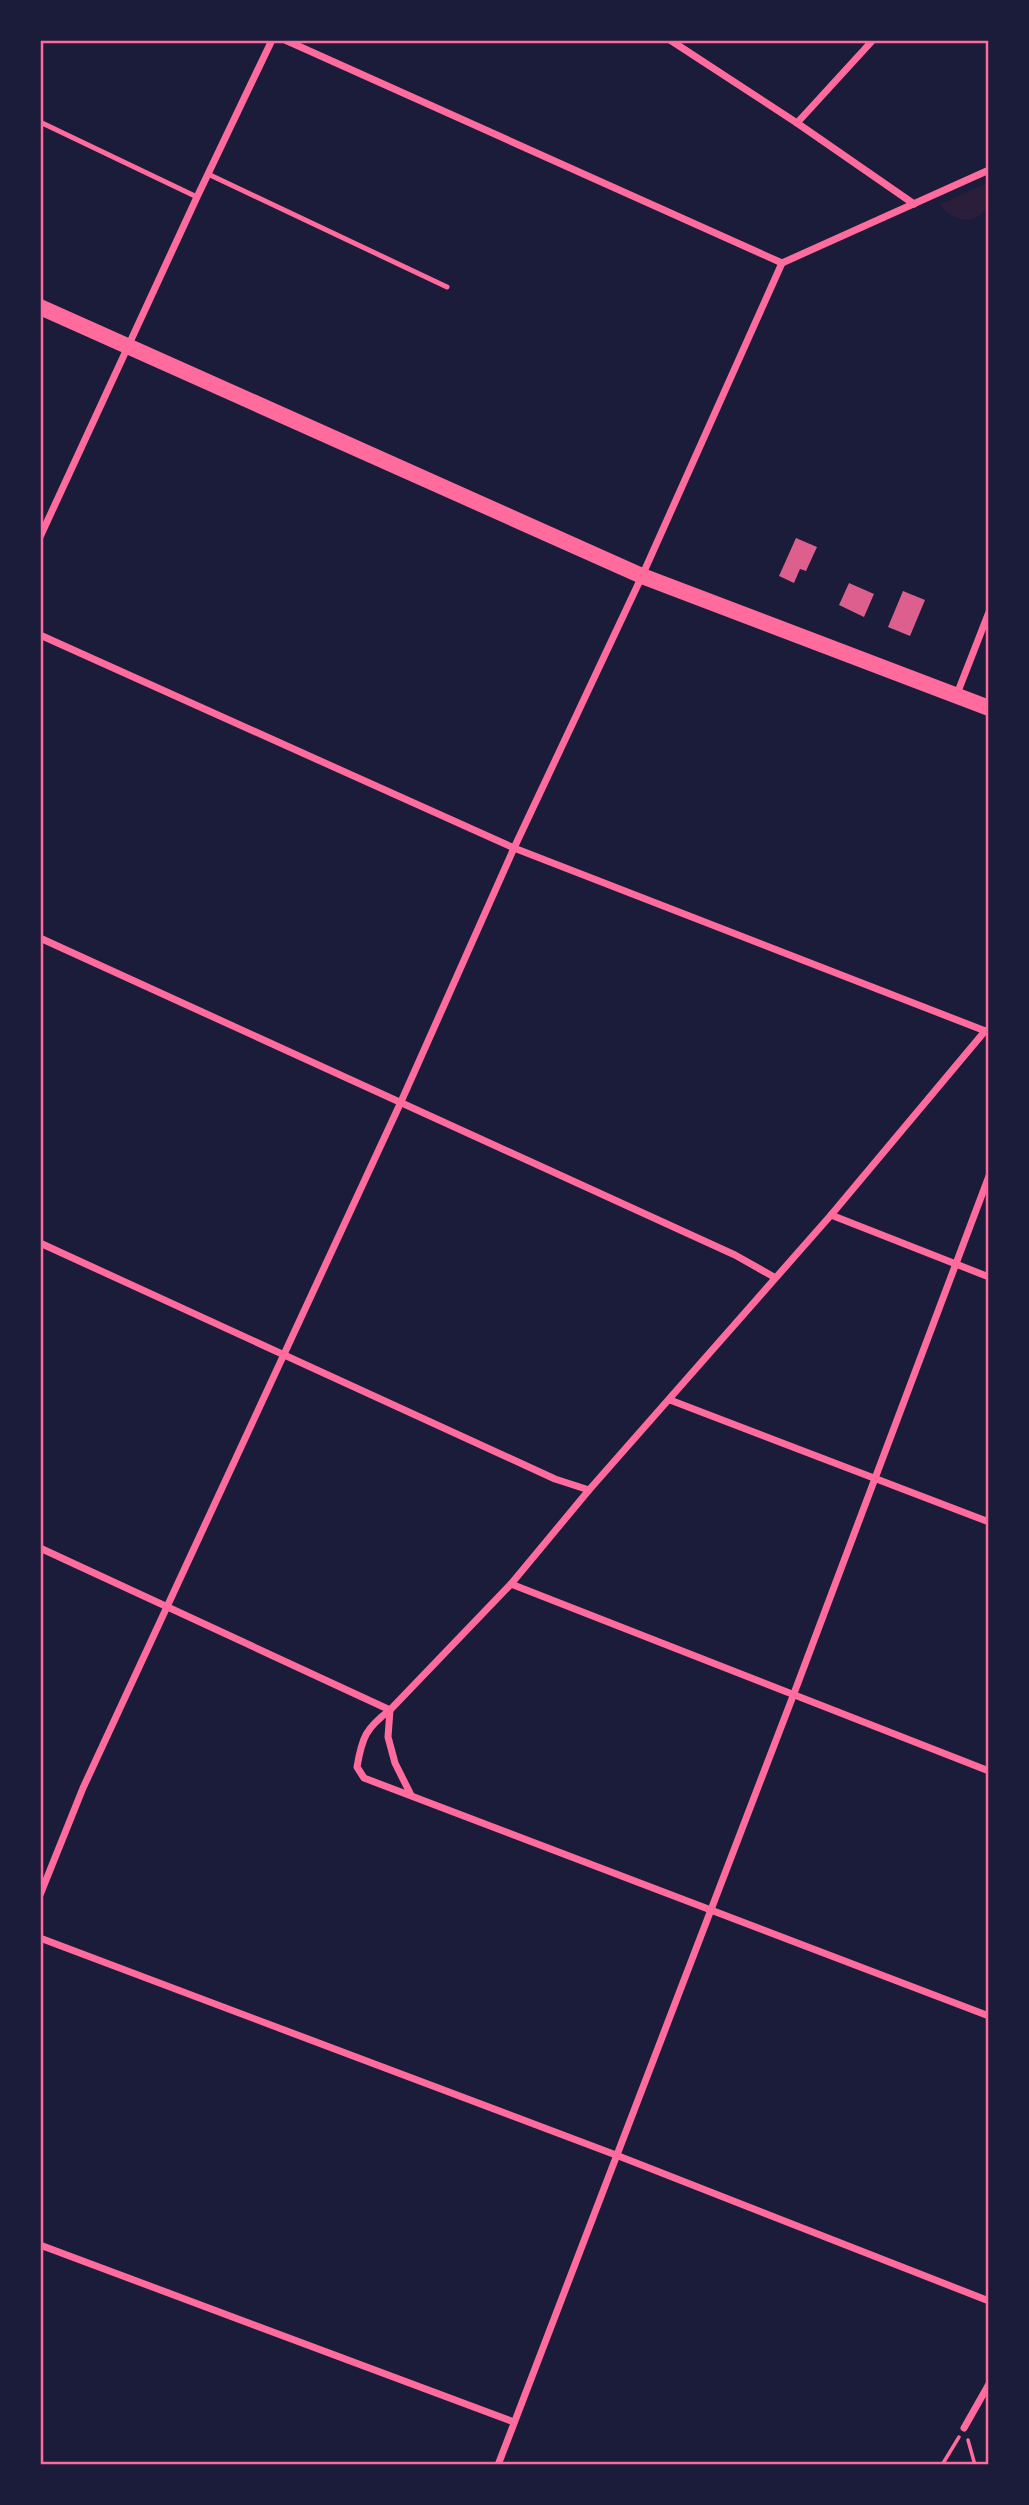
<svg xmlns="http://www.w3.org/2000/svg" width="1029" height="2505" viewBox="0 0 1029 2505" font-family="Roboto,sans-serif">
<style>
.green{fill:#2a1e3b}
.building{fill:#dd5f8e}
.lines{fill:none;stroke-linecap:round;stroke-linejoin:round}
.path{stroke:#ff6b9d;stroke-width:3.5}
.service{stroke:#ff6b9d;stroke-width:5}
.minor{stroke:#ff6b9d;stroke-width:7}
.primary{stroke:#ff6b9d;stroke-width:16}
.neatline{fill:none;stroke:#ff6b9d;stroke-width:2.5}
</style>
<rect width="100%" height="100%" fill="#1b1b3a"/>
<path class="green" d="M989,182V203C986,209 982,215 977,217C965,224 945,216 941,204Z"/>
<g class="building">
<path d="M796,538L817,547L806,571L800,569L794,583L779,576Z"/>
<path d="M849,583L874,594L864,617L839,605Z"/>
<path d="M903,591L925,600L910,636L888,627Z"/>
</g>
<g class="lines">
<g class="path">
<path d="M968,2440L975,2465"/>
<path d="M942,2465L959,2437"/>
</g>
<g class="service">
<path d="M40,122L197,197"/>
<path d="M208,174L447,287"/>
</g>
<g class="minor">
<path d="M285,40L782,263"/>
<path d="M670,40L797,123L914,204"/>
<path d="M797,123L873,40"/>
<path d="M40,537L197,197L272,40"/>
<path d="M40,635L514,848L988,1032"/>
<path d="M957,694L989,612"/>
<path d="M40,938L735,1255L774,1277"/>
<path d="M985,1031L831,1215L589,1490L511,1584L390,1710C366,1728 362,1737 357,1767L364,1778L989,2016"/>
<path d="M831,1215L989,1277"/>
<path d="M40,1243L555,1479L589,1490"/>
<path d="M670,1400L989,1522"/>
<path d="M40,1548L390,1710"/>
<path d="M511,1584L989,1771"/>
<path d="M390,1710L388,1737L395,1763L411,1795"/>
<path d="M40,1895L83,1788L400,1104L514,848L642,576L782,263L989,170"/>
<path d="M40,1938L616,2155L989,2301"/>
<path d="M40,2245L514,2422"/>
<path d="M964,2428L989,2384"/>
<path d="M498,2465L793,1696L989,1176"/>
</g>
<path class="primary" d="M40,307L642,576L989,708"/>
</g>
<rect width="1029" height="2505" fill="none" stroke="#1b1b3a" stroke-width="84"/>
<rect x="42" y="42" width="945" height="2421" class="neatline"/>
</svg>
